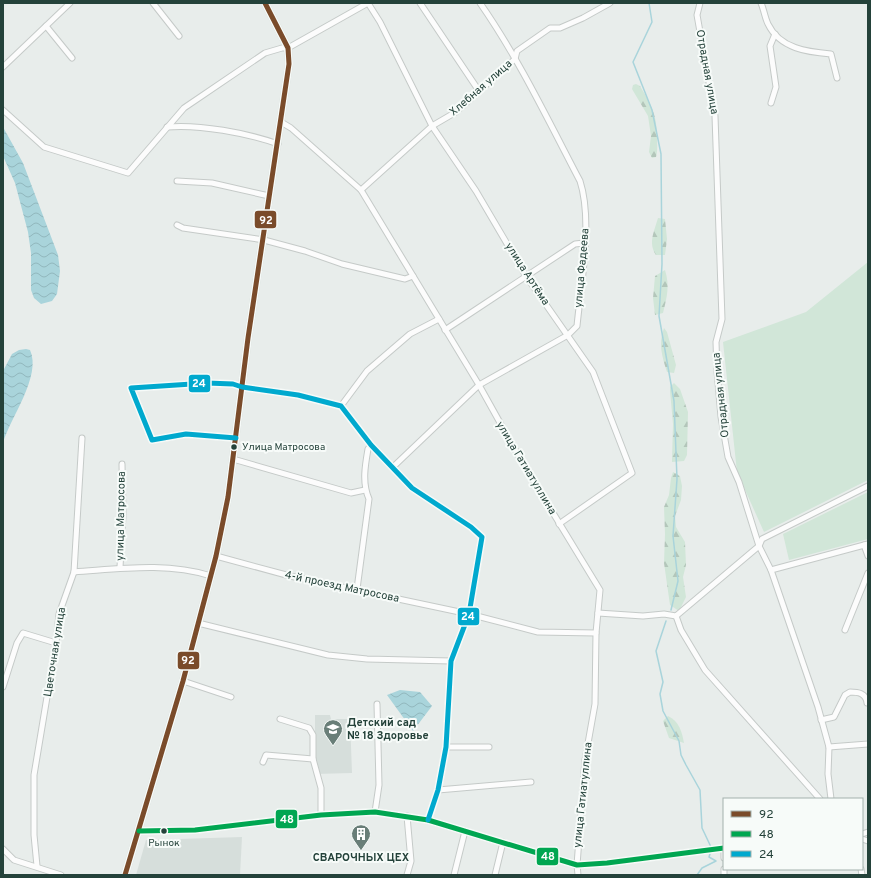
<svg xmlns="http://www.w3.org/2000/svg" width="871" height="878" viewBox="0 0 871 878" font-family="Overpass,sans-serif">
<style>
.built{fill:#d6dedb}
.green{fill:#d1e6d8}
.forest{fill:url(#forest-firs)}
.water{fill:url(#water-waves)}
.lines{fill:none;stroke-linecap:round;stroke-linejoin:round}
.stream{stroke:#a9d4db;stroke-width:1.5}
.minor-casing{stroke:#c5cac8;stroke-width:7}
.major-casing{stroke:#c3ccc9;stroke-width:8}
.minor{stroke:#fcfcfc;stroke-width:5}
.major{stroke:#cfd7d5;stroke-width:6}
.bus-1-casing{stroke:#f7fbf9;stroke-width:8}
.bus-2-casing{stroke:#f7fbf9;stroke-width:8}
.bus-3-casing{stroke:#f7fbf9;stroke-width:8}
.bus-1{stroke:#7a4b2a;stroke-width:5}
.bus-2{stroke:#00a651;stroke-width:5}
.bus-3{stroke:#00a9ce;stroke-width:5}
.bus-dot{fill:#24423a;stroke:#f7fbf9;stroke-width:1.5}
.labels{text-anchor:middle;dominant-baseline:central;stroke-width:4;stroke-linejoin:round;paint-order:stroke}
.bus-label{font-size:10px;fill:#24423a;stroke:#f7fbf9;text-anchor:start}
.street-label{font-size:11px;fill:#24423a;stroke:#f7fbf9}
.poi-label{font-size:11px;font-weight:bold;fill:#24423a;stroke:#f7fbf9;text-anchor:start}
.line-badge{stroke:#f7fbf9;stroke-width:1.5}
.badge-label{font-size:11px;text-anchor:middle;font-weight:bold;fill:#fff}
</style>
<defs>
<pattern id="forest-firs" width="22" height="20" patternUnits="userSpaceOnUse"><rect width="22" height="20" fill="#d1e6d8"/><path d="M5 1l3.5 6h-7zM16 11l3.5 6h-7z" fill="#b3c6ba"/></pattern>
<pattern id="water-waves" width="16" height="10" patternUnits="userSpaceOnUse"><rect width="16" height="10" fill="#a9d4db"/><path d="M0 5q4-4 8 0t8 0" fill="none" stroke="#91b7bd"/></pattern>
</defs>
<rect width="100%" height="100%" fill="#e8edeb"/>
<g class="built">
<path d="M315,715H330L331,719H350L352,773L315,774Z"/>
<path d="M242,837L240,875H136L146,840Z"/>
</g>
<g class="green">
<path d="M868,262V480L764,532L737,472L723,342L806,312Z"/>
<path d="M868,492V539L789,560L783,534Z"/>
</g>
<g class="forest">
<path d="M636,84L640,86C652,106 657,115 657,138C657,145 658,150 656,157L652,158L649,152L651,136L648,116L632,89L633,85Z"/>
<path d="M658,218L665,219L667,239L665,255H656C648,243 654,232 658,218Z"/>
<path d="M665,270C670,286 667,297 663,313L655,315L653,298L655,276Z"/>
<path d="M664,328L667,332L676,365L674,373L667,372C662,356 658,344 664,328Z"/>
<path d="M674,383L680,389L688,412L687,455L684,461L672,462V459L673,424L670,391V387Z"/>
<path d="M673,472L680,476L682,486L681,500L675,516L676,527L685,542L686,565L683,577L686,597L679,611L670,605L664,563L665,534L664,507L669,495L671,478Z"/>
<path d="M668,716C679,721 682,732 684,743L669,738L663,721Z"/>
</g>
<g class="water">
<path d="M3,127L23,163L58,255L60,271L57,294L52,301L41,304L34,298L31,290V253L28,232L15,183L3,156Z"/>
<path d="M26,349L30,350C42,376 10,418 3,443V371L12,354L19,350Z"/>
<path d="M400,690L420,692L432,706L413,731L387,695Z"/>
</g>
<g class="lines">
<g class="stream">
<path d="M649,3L652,22L633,62L652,110L661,154L662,264L659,316L674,401L677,479L673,536L678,581L671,610"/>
<path d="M666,621L656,651L663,682L660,694L663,711L679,741L681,755L686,765L700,790L702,828L711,847"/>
<path d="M697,875L702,868L716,861L709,857L710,854"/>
</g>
<g class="minor-casing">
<g id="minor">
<path d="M153,3L179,36"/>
<path d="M368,3L380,22L432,126L476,191L526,276L593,372L632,473L559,524"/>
<path d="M420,3L479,91"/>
<path d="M700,3L697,15L715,116L722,319L716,342L717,371L721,417L728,457L739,482L759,546L771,570L818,707L829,747L828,774L831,799"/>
<path d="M761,3C764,10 765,18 768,24C780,49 808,52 831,54L837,78"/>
<path d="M46,26L72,58"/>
<path d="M3,67L70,3"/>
<path d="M771,103L776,87L770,46L775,34"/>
<path d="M3,110L44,147L128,173L184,108L265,53L282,48H288L368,3"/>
<path d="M281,122L291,128L361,190L479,385L522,462L600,590L596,633L595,704L585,760L577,865L578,875"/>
<path d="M167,127C199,124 247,133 278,144"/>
<path d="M177,181L212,183L269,196"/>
<path d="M361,190L432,126L456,112L515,59L517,51L550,28H560L583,18L610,3"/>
<path d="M177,225L183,228L264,240L305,251L342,264L405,279L413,276"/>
<path d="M445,330L575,244L584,243"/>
<path d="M341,406L367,371L410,334L439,319"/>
<path d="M236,438L186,434L152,440L131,388L207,383L233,384L242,387L298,395L341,406L371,445L412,488L471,527L482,537L469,614L451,661L446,747L438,790L428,820"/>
<path d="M233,459L351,493L365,490"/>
<path d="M393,467L479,385L568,335L577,326C581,284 593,221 580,181C548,120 519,59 480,3"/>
<path d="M864,545L868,556"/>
<path d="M216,556L290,576L469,614L538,632L596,633"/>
<path d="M120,567L123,515L122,464"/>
<path d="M771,570L868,544"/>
<path d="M74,572C120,569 166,562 211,576"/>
<path d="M357,589L369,499C362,483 365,466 368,449L371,445"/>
<path d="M598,613L643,616L664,614L676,616L759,546L762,539L868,486"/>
<path d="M676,616L681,630L705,670L820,799"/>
<path d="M198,623L328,655L367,659L451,661"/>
<path d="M845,630L868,573"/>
<path d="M183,681L231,697"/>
<path d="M3,687L17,643L23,633L56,643"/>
<path d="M280,719L309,728L313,735V759L321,788V815"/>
<path d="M821,720L834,717L845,695L850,692C858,692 866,693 867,703"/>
<path d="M446,747H489"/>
<path d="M829,747L868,744"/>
<path d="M263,762L266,755L313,759"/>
<path d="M438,790L531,782"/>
<path d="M375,812L379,785L377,704"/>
<path d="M139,831L195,830L321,815L375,812L428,820L577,865L607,863L724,848"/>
<path d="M862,834L868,832"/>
<path d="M862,839L868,841"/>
<path d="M724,848V858"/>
<path d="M3,849L14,860L61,875"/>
<path d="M37,866L34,835V775L56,643L59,614L74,572L82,438"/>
<path d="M861,869L862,875"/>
<path d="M407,875L411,861L407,816"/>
<path d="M454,875L465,831"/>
<path d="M495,875L503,842"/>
<path d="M724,875V869"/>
</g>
</g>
<g class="major-casing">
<path id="major" d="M125,875L183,681L216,556L228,497L248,338L289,64L288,48L265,3"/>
</g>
<use href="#minor" class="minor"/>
<use href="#major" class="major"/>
<g class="bus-1-casing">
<path id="bus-1" d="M125,875L183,681L216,556L228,497L248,338L289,64L288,48L265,3"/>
</g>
<g class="bus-2-casing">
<path id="bus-2" d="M139,831L195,830L321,815L375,812L428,820L577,865L607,863L724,848"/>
</g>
<g class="bus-3-casing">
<path id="bus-3" d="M236,438L186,434L152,440L131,388L207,383L233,384L242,387L298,395L341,406L371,445L412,488L471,527L482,537L469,614L451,661L446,747L438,790L428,820"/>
</g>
<use href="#bus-1" class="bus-1"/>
<use href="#bus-2" class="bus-2"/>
<use href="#bus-3" class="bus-3"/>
</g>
<defs>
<g id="school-pin" transform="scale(1)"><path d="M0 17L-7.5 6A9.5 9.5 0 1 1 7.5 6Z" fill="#697e78" stroke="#f7fbf9"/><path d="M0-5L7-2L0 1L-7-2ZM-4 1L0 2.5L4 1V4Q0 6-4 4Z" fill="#fff"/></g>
<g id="building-pin" transform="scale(1)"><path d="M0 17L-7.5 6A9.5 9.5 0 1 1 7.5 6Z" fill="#697e78" stroke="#f7fbf9"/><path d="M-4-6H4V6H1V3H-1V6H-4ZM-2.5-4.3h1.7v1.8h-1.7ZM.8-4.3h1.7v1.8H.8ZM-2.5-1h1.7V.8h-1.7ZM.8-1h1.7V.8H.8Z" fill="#fff"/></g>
</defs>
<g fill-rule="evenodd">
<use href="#school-pin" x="333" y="729"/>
<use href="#building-pin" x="361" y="834"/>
</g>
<g class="bus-dot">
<circle cx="234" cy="447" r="3.5"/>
<circle cx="164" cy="831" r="3.5"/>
</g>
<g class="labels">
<g class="bus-label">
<text x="242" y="447">Улица Матросова</text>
<text x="164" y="843" text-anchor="middle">Рынок</text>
</g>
<g class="street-label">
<text transform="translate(707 72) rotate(80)">Отрадная улица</text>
<text transform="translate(481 88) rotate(-41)">Хлебная улица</text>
<text transform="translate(582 268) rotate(-85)">улица Фадеева</text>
<text transform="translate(527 274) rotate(57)">улица Артёма</text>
<text transform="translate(721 395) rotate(-96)">Отрадная улица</text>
<text transform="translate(526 468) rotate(59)">улица Гатиатуллина</text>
<text transform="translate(121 516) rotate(-89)">улица Матросова</text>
<text transform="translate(342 587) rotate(12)">4-й проезд Матросова</text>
<text transform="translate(55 652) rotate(-81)">Цветочная улица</text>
<text transform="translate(583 795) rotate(-84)">улица Гатиатуллина</text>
</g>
<g class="poi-label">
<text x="347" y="723">Детский сад<tspan x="347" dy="13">№ 18 Здоровье</tspan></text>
<text x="361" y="858" text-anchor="middle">СВАРОЧНЫХ ЦЕХ</text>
</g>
</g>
<g class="line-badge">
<rect x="254" y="210" width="23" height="19" rx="4" fill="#7a4b2a"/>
<rect x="188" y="374" width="23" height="19" rx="4" fill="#00a9ce"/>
<rect x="457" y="607" width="23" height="19" rx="4" fill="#00a9ce"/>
<rect x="177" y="651" width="23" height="19" rx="4" fill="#7a4b2a"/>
<rect x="275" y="809" width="23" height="20" rx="4" fill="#00a651"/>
<rect x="536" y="847" width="23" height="19" rx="4" fill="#00a651"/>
</g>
<g class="badge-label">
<text x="266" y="224">92</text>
<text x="199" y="387">24</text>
<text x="468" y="620">24</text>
<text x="188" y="664">92</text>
<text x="287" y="823">48</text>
<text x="548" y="860">48</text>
</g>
<rect width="871" height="878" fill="none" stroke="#24423a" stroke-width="8"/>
<rect x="723" y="798" width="140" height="72" fill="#f7fbf9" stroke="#a3b1ad"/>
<rect x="731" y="811" width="20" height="6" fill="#7a4b2a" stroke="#a3b1ad"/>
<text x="759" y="818" font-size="12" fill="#24423a">92</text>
<rect x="731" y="831" width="20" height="6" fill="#00a651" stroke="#a3b1ad"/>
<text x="759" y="838" font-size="12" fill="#24423a">48</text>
<rect x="731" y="851" width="20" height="6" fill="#00a9ce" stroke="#a3b1ad"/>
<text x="759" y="858" font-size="12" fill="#24423a">24</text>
</svg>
